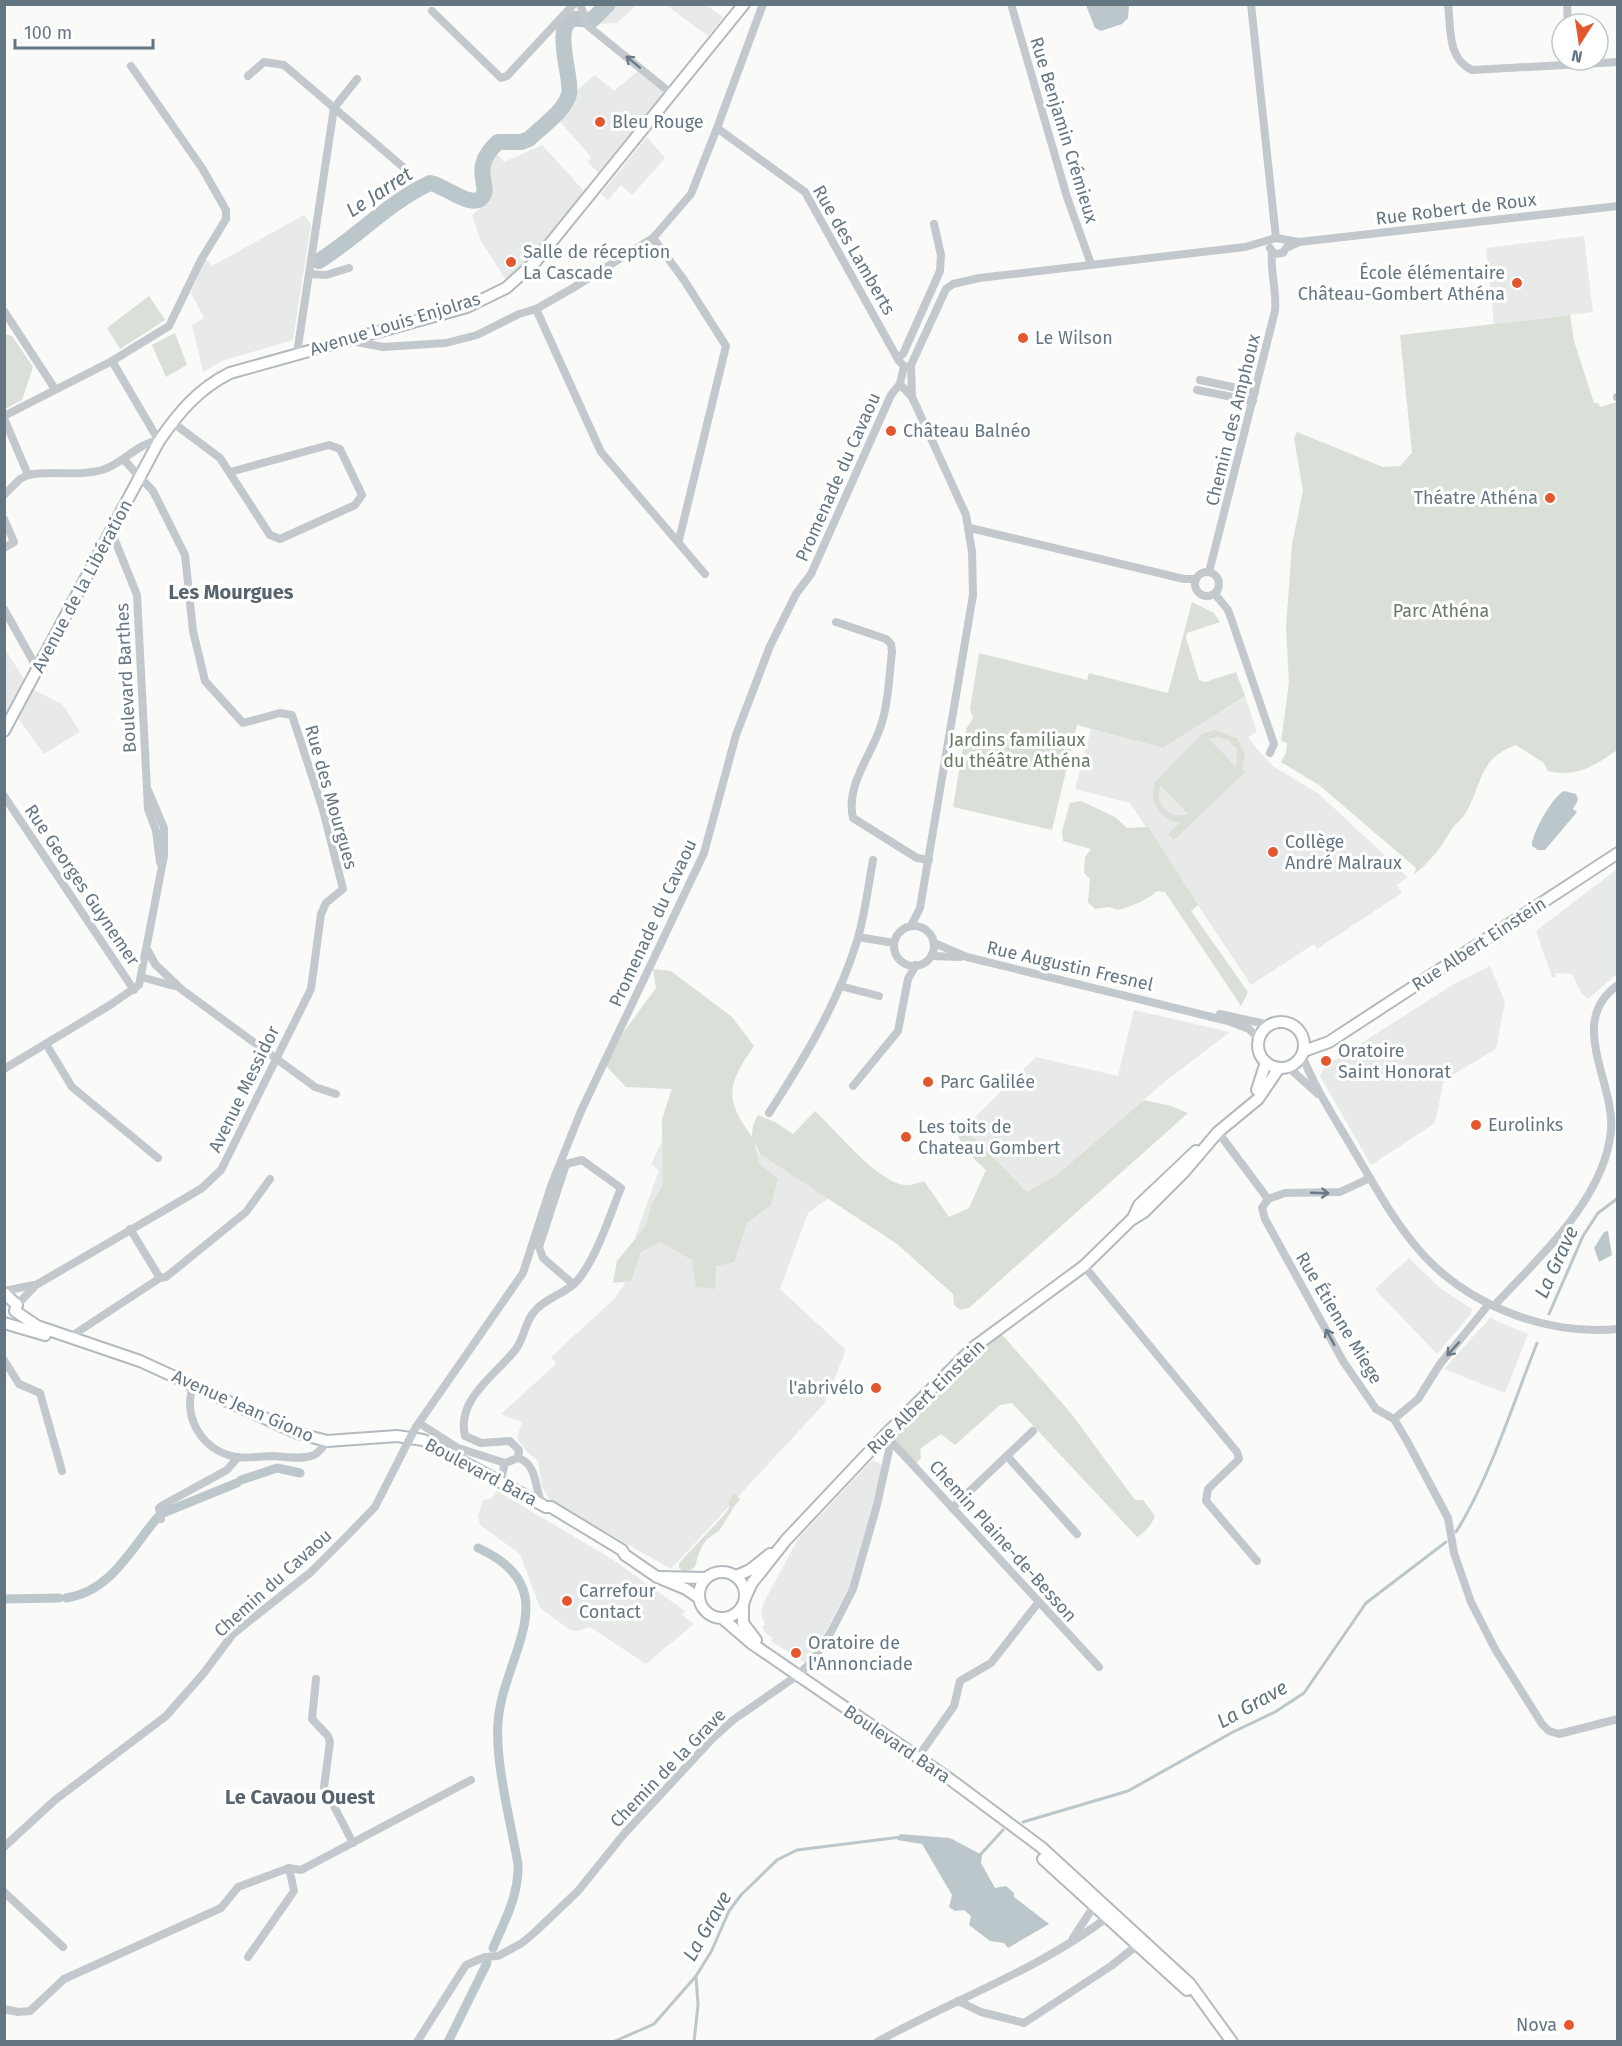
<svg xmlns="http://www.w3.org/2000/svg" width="1622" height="2046" viewBox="0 0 1622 2046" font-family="'Fira Sans',sans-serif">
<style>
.built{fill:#e8e9e9}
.green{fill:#dadfd7;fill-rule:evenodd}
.water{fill:#bbc7cb}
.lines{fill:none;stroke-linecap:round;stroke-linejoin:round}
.stream{stroke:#bbc7cb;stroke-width:3}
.canal{stroke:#bbc7cb;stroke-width:9}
.river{stroke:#bbc7cb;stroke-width:16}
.secondary-casing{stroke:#b3babf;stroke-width:14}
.street{stroke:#c3c8cc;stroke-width:8}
.secondary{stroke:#fff;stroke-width:10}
.street-bridge{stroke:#c3c8cc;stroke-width:8}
.oneway{stroke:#6a7a87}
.poi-dot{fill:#e4572e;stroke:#fff;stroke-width:2}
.labels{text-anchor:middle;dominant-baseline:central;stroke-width:6;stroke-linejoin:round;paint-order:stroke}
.poi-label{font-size:18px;fill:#657683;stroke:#fff;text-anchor:start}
.street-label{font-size:18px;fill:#657683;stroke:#fff}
.park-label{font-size:18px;fill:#687a64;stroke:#fff}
.water-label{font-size:20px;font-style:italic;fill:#60757c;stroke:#fff}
.neighbourhood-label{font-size:20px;font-weight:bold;fill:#57646e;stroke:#fff}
</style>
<rect width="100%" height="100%" fill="#fafaf8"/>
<g class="built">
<path d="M611,5H637L617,23L593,24Z"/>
<path d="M666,5H706L723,17L708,36Z"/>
<path d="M639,70L665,91L598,173L588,162L591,157L557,118L573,94L595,75L614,91Z"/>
<path d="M647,137L665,158L632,195L621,185L608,200L601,194Z"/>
<path d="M542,145L584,191L524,265L506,280L481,241L472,215L484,205L491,192L487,164L496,152L504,162Z"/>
<path d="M304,215L311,224L293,340L222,361L203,372L192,325L204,318L191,293L205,258L212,266Z"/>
<path d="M1584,236L1593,312L1494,324L1486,248Z"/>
<path d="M5,649L24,679L36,691L63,705L80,732L44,754L10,707L5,716Z"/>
<path d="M1245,696L1257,732L1248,737L1257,749L1273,766L1319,794L1408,877L1397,885L1402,893L1317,949L1314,944L1251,985L1130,803L1075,789L1091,729L1163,748Z"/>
<path d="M1617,869V974L1588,999L1582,994L1572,974L1555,973L1556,977H1552L1536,931Z"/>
<path d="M1490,966L1505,1002L1496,1049L1444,1080L1435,1123L1371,1165L1320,1076L1324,1067L1454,984Z"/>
<path d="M1134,1010L1230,1032L1167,1080L1058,1174L1027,1192L964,1128L1036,1057L1118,1076Z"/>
<path d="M681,1103L829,1198L808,1213L780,1289L846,1350L824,1404L671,1569L549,1499L542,1487L538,1461L527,1452L517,1438L522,1422L501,1414L556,1364L551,1357L612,1301L623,1287L640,1241L635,1237L659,1170L651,1164Z"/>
<path d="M1409,1258L1440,1288L1472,1309L1471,1314L1437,1354L1375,1289Z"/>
<path d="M1490,1318L1528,1334L1505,1393L1444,1369Z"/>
<path d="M872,1460L881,1464V1474L854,1578L815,1652L805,1662L798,1658L801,1652L795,1649L791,1654L771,1641L773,1638L765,1633L762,1625H765L761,1614L763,1604L798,1539Z"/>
<path d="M497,1491L612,1559L685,1611L682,1615L694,1624L646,1664L590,1627L576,1631L569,1629L540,1608L520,1554L480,1525L478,1516L483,1500L491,1499Z"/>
</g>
<g class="green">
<path d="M149,296L165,320L120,349L107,328Z"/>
<path d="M1570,315L1574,341L1594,403H1598L1600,407L1617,402V750C1596,765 1576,778 1548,771L1544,763L1516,745C1477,759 1483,785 1465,814C1461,821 1453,825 1450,832C1440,849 1430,861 1414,875L1416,868L1319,785L1281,762L1286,753L1287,743L1281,741L1289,683L1286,628L1292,544L1303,491L1294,438L1297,432L1383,467L1400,466L1412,453L1400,335Z"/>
<path d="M175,333L187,365L166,377L152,345Z"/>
<path d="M4,334L12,336L33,367L22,400L5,409Z"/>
<path d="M1192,602L1214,613L1220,622L1187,633L1186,638L1199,680L1205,682L1236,672L1245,696L1163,748L1077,725L1052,830L953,807L966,729L973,718L970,709L979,653L1087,680L1089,673L1168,693Z"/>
<path d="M1215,730L1237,738L1245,754L1242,768L1245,772L1174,840L1168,834L1180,823C1158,818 1147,802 1156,781L1203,733ZM1216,737L1228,740L1237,749L1236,767L1209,739ZM1160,786H1161L1188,814C1169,820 1154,804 1160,786Z"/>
<path d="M1081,801L1115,817L1127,828L1148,827L1198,905L1191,911L1248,992L1241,1006L1165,892L1157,891C1149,899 1130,907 1118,910L1109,907L1095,909L1088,902L1090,879L1084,873L1085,857L1091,849L1063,841L1062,831L1070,803Z"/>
<path d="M653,969L671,971L732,1017L754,1046C728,1084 723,1097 752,1137L753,1125L758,1115L775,1122L793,1134L815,1111C836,1130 878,1183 905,1185C911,1186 918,1183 924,1181L949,1217L969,1208L986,1170L964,1150L956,1130L964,1128L1027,1192L1058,1174L1144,1100L1171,1106L1188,1113L969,1308L960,1310L954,1305L953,1294L897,1244L760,1154L755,1143L759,1163L778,1179L771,1205L747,1223L734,1262L716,1266L715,1289L696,1287L692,1260L661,1242L641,1252L631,1281L613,1283L617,1261L645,1227L652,1203L663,1185L662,1119L672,1089L626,1087L606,1066L623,1033L656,988Z"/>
<path d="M998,1330L1070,1412L1135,1500H1143L1155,1516C1151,1525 1146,1532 1137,1537L1012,1403L1000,1405L955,1445L941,1434L920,1449L921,1458L914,1466L885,1435Z"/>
<path d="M734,1494L740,1499C732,1508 728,1518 721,1528C718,1533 714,1533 710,1537C701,1543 698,1556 695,1567L685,1573L679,1568V1563L725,1514L729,1508V1501Z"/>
</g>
<g class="water">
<path d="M1086,5H1129L1128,18L1122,24L1101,31L1095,28Z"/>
<path d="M1564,791L1576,794L1578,800L1573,809L1577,812L1545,850H1538L1532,846C1531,834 1553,796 1564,791Z"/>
<path d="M1608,1231L1612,1255L1599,1262L1594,1248L1604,1232Z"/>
<path d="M900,1834L950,1838L982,1855L981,1863L995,1888L1006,1886L1014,1893V1897L1049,1924L1008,1948L1004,1943L990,1941L969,1925L971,1916L964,1910L955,1911L949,1907L952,1895L922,1844L897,1840Z"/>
</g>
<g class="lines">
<g class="stream">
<path d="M1549,1314L1583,1236L1598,1213L1618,1198"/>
<path d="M1456,1532C1489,1480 1514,1401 1537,1343"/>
<path d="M1023,1822L1128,1791L1233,1732L1275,1712L1304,1693L1366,1603L1446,1542"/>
<path d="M980,1855L1003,1830"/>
<path d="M613,2042L654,2024L696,1976L711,1952L729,1911L741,1895L777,1860L797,1850L901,1837"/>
<path d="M694,2042L698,2005L696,1976"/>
</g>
<g class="canal">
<path d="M241,1480L277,1468L300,1473"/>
<path d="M163,1513L237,1483"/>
<path d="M478,1548C570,1589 502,1656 498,1723C495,1762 511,1824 518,1864C519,1895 505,1920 493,1948"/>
<path d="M66,1598C111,1592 131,1548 158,1517"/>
<path d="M4,1599L59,1598"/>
<path d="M448,2042L487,1963"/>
</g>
<path class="river" d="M319,261C357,237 389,202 430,183C442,184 472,210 482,197C492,186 468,169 498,142H521L529,139C541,127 565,111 569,94C573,79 551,24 574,19C579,18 587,20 592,20L608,4"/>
<g class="secondary-casing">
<g id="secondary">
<path d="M4,731L159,441C179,412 198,389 230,373L467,307L506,288L536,261L744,4"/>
<circle cx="1281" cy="1045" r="23"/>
<path d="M1304,1051L1329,1042L1618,853"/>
<path d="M1257,1090L1266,1062"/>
<path d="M1133,1218L1139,1205L1196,1151"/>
<path d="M4,1293L17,1305L15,1311L37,1326L140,1361L297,1433L327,1441L397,1436L423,1440L546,1507H551L622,1550L625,1555L657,1577L686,1589L699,1598"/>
<path d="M4,1323L45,1335"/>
<circle cx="722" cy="1595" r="23"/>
<path d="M736,1576L750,1570L770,1554"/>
<path d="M658,1577L705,1578"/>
<path d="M745,1598L752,1583L786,1540L885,1435L974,1347L1084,1266L1131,1220L1144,1212L1184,1172L1218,1132L1258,1099L1279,1068"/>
<path d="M743,1606V1623L756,1640"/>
<path d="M722,1618L751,1643L951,1780L1041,1847L1190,1984L1232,2042"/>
<path d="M1043,1859L1187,1990"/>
</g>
</g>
<g class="street">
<path d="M580,4L588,26L672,94"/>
<path d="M763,4L717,128L805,192L899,361L904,366"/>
<path d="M1011,4L1067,197L1091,264"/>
<path d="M1251,4L1276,238"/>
<path d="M1448,4C1451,28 1447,59 1472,70L1618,62"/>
<path d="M1567,4L1568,24"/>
<path d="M432,11L501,78L507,76L574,4"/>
<path d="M248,76L264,62L284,65L403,167"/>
<path d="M653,238L684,280L726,346L679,540"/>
<path d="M1270,248L1274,254L1283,253L1286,248L1299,242"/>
<path d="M309,274L326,275L349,268"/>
<path d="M536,309L601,452L705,574"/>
<path d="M4,311L55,389"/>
<path d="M351,341L383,347L446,343L477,335L519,314L536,309L573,288L653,238L691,194L717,128"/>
<path d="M297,353L334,108L357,79"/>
<path d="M898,358L903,354L940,271L941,255L934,224"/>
<path d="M904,366L900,384L912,397"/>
<path d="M1200,380L1255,392"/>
<path d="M1197,390L1253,401"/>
<path d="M1617,397H1618"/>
<path d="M4,416L112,361L169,326L201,260L226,219V210L202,168L131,66"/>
<path d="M4,418L28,475"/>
<path d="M172,422L220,458L270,535L280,539L355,505L362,495L340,449L329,445L230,472"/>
<path d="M4,495L20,479L28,475C53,470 78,477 102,470C123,464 138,442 159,441L112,361"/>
<path d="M4,519L14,542L4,548"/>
<path d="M970,528L1184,579H1196"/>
<path d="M112,533L137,595L148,809L156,831L160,862"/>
<circle cx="1207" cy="584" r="12"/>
<path d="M1209,572L1275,311C1277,290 1270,272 1272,252"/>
<path d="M1215,594L1228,610L1232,621L1274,744L1270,753"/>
<path d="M4,609L38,670"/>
<path d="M836,622L886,639L891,644L892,652C889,675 889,700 882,722C874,753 845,783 853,818L917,858L929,860"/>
<path d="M4,796L134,990"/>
<path d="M911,926L920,908L973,595L972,552L966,515L912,397L911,365L946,289L953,284L979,278L1245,247L1276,238L1299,242L1618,206"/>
<circle cx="914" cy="946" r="20"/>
<path d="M858,937L894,943"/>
<path d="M934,943L967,957L1228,1021L1249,1029L1260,1040"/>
<path d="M147,949L155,964L181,989L315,1087L336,1094"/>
<path d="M931,956L960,957"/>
<path d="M141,977L174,986"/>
<path d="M840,986L879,996"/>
<path d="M1220,1014L1270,1025"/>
<path d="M46,1044L72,1087L158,1158"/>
<path d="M1302,1055C1315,1089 1336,1120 1354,1151C1373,1183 1391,1216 1414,1244C1461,1303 1543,1336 1618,1329"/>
<path d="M1288,1067L1318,1094"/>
<path d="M4,1069L110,1005L139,985L164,856V828L148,790"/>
<path d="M853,1086L898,1031L908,979L916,965"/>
<path d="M769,1113C804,1059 838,1003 857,941C865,915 868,887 873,860"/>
<path d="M1218,1132L1268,1199"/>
<path d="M1268,1199L1262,1208L1265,1219L1343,1361L1376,1409L1394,1419L1407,1441L1448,1518L1454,1553L1471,1602L1495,1649L1542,1724L1549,1731L1559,1734L1618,1719"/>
<path d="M1268,1199L1285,1193L1340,1192L1370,1178"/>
<path d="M130,1229L160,1278L166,1277L246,1212L270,1179"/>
<path d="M1084,1266L1237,1452L1239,1459L1208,1489L1206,1501L1257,1561"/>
<path d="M4,1291L34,1285"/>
<path d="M17,1305L36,1285L182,1200L202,1188L221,1170L311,989L321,914L326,903L343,889L323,810L292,715L280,713L243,723L205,681L193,631L185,555L153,491L124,460"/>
<path d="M1494,1306C1538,1258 1605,1199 1611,1130C1615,1082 1566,1021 1618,985"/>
<path d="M70,1337L160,1278"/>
<path d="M4,1360L19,1384L40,1393L62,1471"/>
<path d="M194,1384C181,1416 202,1451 236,1457C248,1459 261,1456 273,1456C285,1457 303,1460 314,1455C320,1452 323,1447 327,1441"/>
<path d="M1394,1419L1418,1399L1440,1364L1489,1304"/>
<path d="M419,1423L458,1448L505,1463"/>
<path d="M416,1427L523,1273L551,1186L581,1111L704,853L736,735L770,646L796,594L811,574L891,395L900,384"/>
<path d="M889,1439L1099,1667"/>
<path d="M1007,1456L1077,1534"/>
<path d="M518,1458L519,1450L510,1441L481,1443L465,1436C456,1399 496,1375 516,1349C524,1338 525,1322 534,1312C545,1297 570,1293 581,1276C599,1251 609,1217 621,1188L582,1160L566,1164L539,1247L543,1258L573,1284"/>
<path d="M505,1485L502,1475L505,1463L518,1458C537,1463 535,1489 542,1505"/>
<path d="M952,1508L1033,1431"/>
<path d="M161,1519L159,1508L163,1505L227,1470L238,1457"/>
<path d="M316,1679L312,1719L328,1736L330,1742L324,1787L353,1843"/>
<path d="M918,1757L954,1706L960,1681L991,1663L1038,1603"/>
<path d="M4,1847L55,1800L166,1716L203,1674L233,1634L311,1572L344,1539L375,1507L408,1442"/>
<path d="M4,1892L63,1947"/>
<path d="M1073,1938L1096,1903"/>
<path d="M248,1957L294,1891L289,1868"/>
<path d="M958,2001L981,2012L1024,2023L1111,1966L1140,1943"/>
<path d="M4,2009L18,2012L30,2011L64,1979L221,1908L238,1887L289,1868L301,1870L471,1780"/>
<path d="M417,2042L466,1965L485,1957L498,1956L522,1943L535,1932L578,1891L624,1834L713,1738L733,1720L798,1675L812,1661L831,1632L853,1589L877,1505L891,1441"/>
<path d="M877,2042C954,1999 1039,1970 1109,1916"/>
</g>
<use href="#secondary" class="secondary"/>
<path class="street-bridge" d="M408,1442L416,1427"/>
</g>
<defs><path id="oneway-shaft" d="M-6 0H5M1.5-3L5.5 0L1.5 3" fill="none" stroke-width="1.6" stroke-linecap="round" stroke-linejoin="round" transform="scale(1.5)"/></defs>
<g class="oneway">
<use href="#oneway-shaft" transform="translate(633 62) rotate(-141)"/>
<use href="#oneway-shaft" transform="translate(1320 1193) rotate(2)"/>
<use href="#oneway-shaft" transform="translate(1330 1337) rotate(-119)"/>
<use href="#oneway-shaft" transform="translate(1453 1349) rotate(132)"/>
</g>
<g class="poi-dot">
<circle cx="600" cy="122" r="6"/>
<circle cx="511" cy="262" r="6"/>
<circle cx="1517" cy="283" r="6"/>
<circle cx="1023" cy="338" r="6"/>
<circle cx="891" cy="431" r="6"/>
<circle cx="1550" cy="498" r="6"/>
<circle cx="1273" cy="852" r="6"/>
<circle cx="1326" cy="1061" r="6"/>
<circle cx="928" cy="1082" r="6"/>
<circle cx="1476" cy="1125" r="6"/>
<circle cx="906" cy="1137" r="6"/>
<circle cx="876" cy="1388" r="6"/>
<circle cx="567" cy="1601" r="6"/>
<circle cx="796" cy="1653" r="6"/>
<circle cx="1569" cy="2025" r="6"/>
</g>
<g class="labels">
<g class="poi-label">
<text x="612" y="122">Bleu Rouge</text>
<text x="523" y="252">Salle de réception<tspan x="523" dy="21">La Cascade</tspan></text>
<text x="1505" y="273" text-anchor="end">École élémentaire<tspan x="1505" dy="21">Château-Gombert Athéna</tspan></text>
<text x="1035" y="338">Le Wilson</text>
<text x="903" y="431">Château Balnéo</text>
<text x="1538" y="498" text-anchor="end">Théatre Athéna</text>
<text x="1285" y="842">Collège<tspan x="1285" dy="21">André Malraux</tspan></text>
<text x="1338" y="1051">Oratoire<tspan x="1338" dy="21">Saint Honorat</tspan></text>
<text x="940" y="1082">Parc Galilée</text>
<text x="1488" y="1125">Eurolinks</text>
<text x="918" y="1127">Les toits de<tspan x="918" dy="21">Chateau Gombert</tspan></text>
<text x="864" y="1388" text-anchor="end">l'abrivélo</text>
<text x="579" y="1591">Carrefour<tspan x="579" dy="21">Contact</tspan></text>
<text x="808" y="1643">Oratoire de<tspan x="808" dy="21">l'Annonciade</tspan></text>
<text x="1557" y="2025" text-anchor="end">Nova</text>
</g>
<g class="street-label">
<text transform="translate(1064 130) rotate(73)">Rue Benjamin Crémieux</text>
<text transform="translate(1456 209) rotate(-7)">Rue Robert de Roux</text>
<text transform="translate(854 250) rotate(60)">Rue des Lamberts</text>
<text transform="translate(395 324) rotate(-17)">Avenue Louis Enjolras</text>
<text transform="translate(1233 420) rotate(-76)">Chemin des Amphoux</text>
<text transform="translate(838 477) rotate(-66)">Promenade du Cavaou</text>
<text transform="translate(82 586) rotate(-62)">Avenue de la Libération</text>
<text transform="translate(126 678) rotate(-93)">Boulevard Barthes</text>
<text transform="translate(331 797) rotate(74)">Rue des Mourgues</text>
<text transform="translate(82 885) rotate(56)">Rue Georges Guynemer</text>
<text transform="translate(653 923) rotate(-65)">Promenade du Cavaou</text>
<text transform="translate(1479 944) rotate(-33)">Rue Albert Einstein</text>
<text transform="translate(1070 966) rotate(13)">Rue Augustin Fresnel</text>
<text transform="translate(244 1089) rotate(-64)">Avenue Messidor</text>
<text transform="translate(1339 1318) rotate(59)">Rue Étienne Miege</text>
<text transform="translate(926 1397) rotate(-44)">Rue Albert Einstein</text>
<text transform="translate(243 1406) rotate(24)">Avenue Jean Giono</text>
<text transform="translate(481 1472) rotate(28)">Boulevard Bara</text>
<text transform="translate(1003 1541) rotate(48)">Chemin Plaine-de-Besson</text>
<text transform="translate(273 1583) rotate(-42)">Chemin du Cavaou</text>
<text transform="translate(897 1744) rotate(34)">Boulevard Bara</text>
<text transform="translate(668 1768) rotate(-46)">Chemin de la Grave</text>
</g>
<g class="park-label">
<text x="1441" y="611">Parc Athéna</text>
<text x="1017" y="740">Jardins familiaux<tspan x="1017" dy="21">du théâtre Athéna</tspan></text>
</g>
<g class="water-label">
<text transform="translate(379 192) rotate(-33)">Le Jarret</text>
<text transform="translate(1556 1262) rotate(-65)">La Grave</text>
<text transform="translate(1252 1704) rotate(-29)">La Grave</text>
<text transform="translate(707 1926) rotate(-60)">La Grave</text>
</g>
<g class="neighbourhood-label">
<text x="231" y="592">Les Mourgues</text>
<text x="300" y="1797">Le Cavaou Ouest</text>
</g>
</g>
<rect width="1622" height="2046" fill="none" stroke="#657683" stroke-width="12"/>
<g transform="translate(1580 42) rotate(192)"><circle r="28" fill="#ffffff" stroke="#c1c8cd" stroke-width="1.5"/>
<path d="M0-4.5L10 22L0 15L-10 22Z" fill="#e4572e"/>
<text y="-9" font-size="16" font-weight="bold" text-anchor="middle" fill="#657683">N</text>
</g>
<path d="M15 39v9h138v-9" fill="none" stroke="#657683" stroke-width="3"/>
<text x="24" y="39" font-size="18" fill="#657683" stroke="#ffffff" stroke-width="4.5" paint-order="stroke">100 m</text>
</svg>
